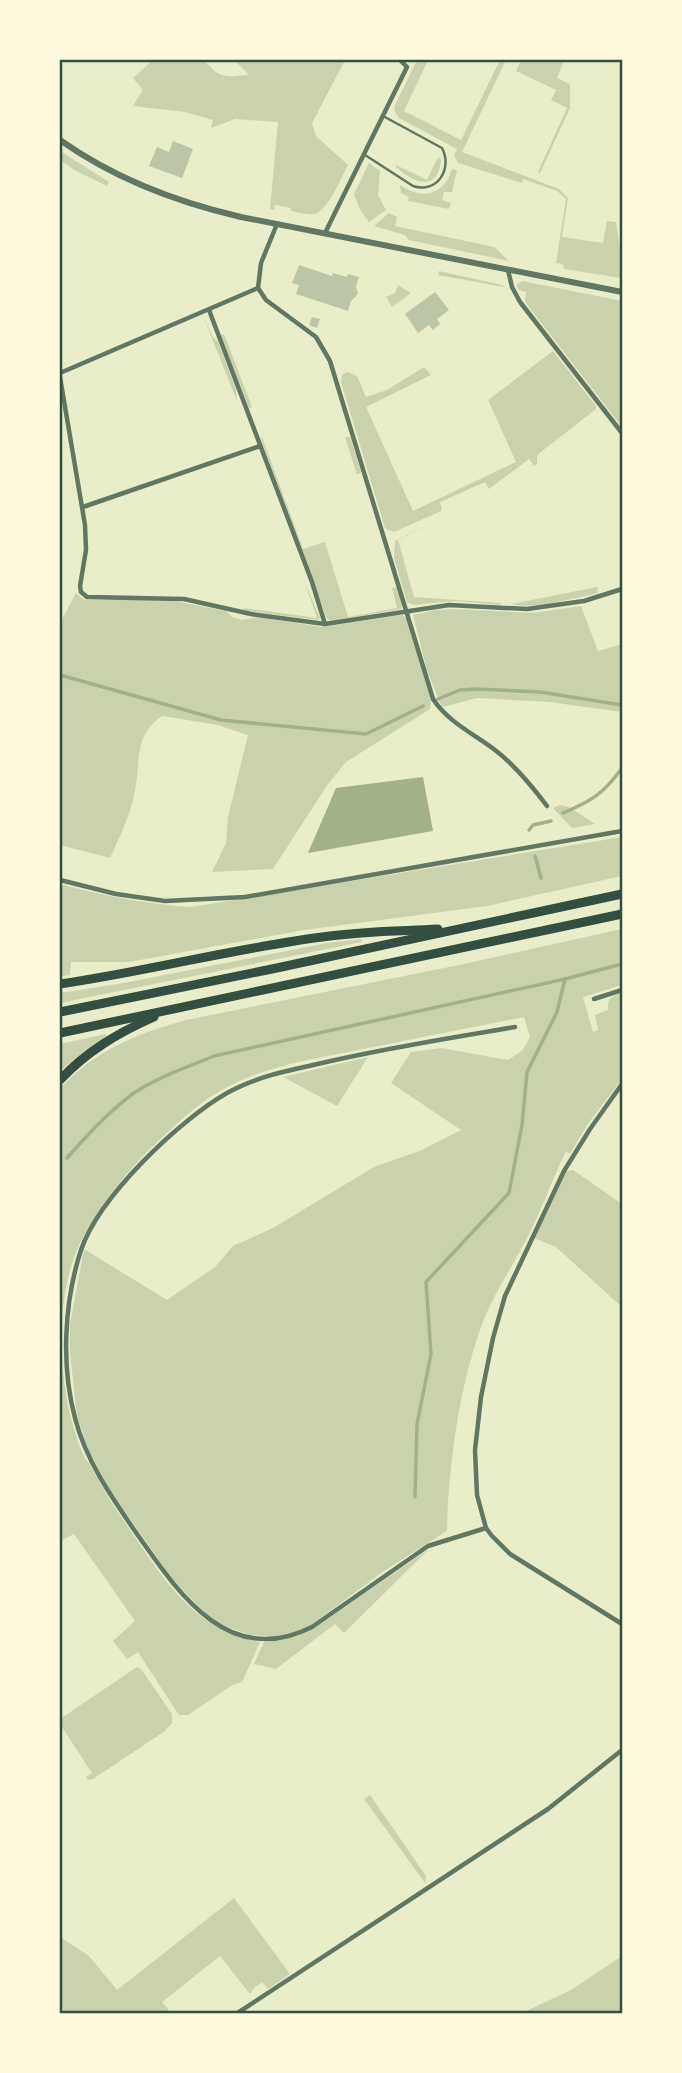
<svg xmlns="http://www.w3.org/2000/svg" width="682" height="2073" viewBox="0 0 682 2073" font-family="Overpass,sans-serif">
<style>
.green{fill:#cad2ad}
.water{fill:#a3b18a}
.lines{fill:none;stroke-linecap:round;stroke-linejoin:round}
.stream{stroke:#a3b18a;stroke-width:3.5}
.building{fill:#bcc5a7}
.service{stroke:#617663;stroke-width:2.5}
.minor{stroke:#617663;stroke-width:4.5}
.tertiary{stroke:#617663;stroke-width:6}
.motorway{stroke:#344e41;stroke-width:9}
.neatline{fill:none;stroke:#344e41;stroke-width:2.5}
</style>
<rect width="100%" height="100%" fill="#e9edc9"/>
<g class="green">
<path d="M153,60H204C220,79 225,77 249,75L234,60H345L312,123L316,136L348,165C341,177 328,213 313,214C306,215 298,212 291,211V208L275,205L274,210L270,209L278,122L235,119L211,128L213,120L185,112L133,106L143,90L133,78Z"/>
<path d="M417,60H428L404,111L461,140L500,60H506L462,152L559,189L568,198L562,237L603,243L607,221L616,222L622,262L621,278L564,269L563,264L556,263L566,199L557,191L523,179L522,183L458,163L454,155L457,149L399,118L394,110L395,105Z"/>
<path d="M521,60H564L557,78L570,84V108L540,173L538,172L567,108L551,100L556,90L516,71Z"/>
<path d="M60,151L109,182L107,186L74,170L60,160Z"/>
<path d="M438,157L441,160C438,193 413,183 396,167V165L427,180Z"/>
<path d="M369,163L380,171L378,195L386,210L369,222L360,210L354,194Z"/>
<path d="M452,169L457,170L452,192H444L442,200L451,203L449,209L408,201L409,197L401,193L400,185C422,200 444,196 452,169Z"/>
<path d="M389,213L397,217L395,226L494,247L509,261L409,240L405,235L374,226Z"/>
<path d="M439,271L502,285L508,290L504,287L438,275Z"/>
<path d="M522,281L622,301V427L525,302L526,292L519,290L516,285Z"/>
<path d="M398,285L411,293L392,307L386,297L395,293Z"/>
<path d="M204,318L214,339L218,342L236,389L237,401Z"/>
<path d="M527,318L596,406V409L537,455V464L534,466L529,459L489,489L485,482L440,502L442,509L441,511L394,532L385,528L341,382L342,375L347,372L357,376L366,397L387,390L424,367L431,375L366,407L413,511L516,462L488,400L553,351Z"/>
<path d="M224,334L252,407L249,408L221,335Z"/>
<path d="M262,437L303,549L325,542L348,617L397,608L392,588L397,587L402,603L401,609L331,621L327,619L261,439Z"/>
<path d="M345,437H350L361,472L357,475Z"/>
<path d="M441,518L398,540L414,597L501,603L500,605L454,601L414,605L407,602L394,558L395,541Z"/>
<path d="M305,583L320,618L318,620L245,611L244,608L317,618Z"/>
<path d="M597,587L598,593C576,598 532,610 511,604Z"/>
<path d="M76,593L84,600H169L226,611L232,617L242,620L259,617L321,627L402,615L406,618L431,700L430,709L346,762L328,784L273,869L212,872L226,843L228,817L248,735L218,725L162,716C133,736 141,761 135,790C131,814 120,836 110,858L60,845V623Z"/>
<path d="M581,606L598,651L622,644V712L549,702L477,698L443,707L440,703L427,670L413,615L435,610L454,609L533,613Z"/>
<path d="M560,805L569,807L595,824L572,828L553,808Z"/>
<path d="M622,837V876L487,906L304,930L129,962H71L70,975L60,976V884C104,896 146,904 191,907Z"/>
<path d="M622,929V985L583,997L593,1032L598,1030L595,1015L608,1010C607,998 612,996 622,993V1079L587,1125L570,1154L566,1151C553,1177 544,1204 531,1230C515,1264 492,1294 480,1330C459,1389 448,1469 447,1531L384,1571L311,1625L296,1632L279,1637L250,1635L220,1624L205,1614L170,1576L109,1489L88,1449L77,1416L70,1353V1324L84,1249L167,1300L215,1267L233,1246L273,1228L374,1167L422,1150L461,1130L391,1083L411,1052L441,1048L508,1060L523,1050L530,1037L524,1017C469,1028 414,1039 358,1050C315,1059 271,1065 231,1085C202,1099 176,1124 153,1146C125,1173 98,1207 80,1243C52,1301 58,1396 83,1454C86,1461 87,1460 90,1465C99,1481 107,1496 117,1511C157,1567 187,1629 260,1642L242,1682L234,1684L188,1715H179L138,1652L127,1659L113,1641L135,1621L74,1534L60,1541V1088C97,1050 135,1034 186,1020L459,965Z"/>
<path d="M361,939L362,942L60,1003V993L124,983L327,943Z"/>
<path d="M106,1034V1036L60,1071V1044Z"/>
<path d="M368,1057L337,1106L283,1077Z"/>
<path d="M573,1170L622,1204V1307L556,1247L532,1237L564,1171Z"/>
<path d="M429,1549L344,1633L335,1624L276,1669L254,1664L264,1642L298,1636L313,1629Z"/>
<path d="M137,1667L141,1669L172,1714V1723L165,1731L93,1779L88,1780L86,1777L92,1773L60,1724V1719Z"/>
<path d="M370,1795L426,1876L425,1883L364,1799Z"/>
<path d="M234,1898L290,1974L268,1989L262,1982L254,1988L250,1994L220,1956L162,2002L171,2013H60V1937L89,1956L117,1990Z"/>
<path d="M622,1956V2013H522L571,1990Z"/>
</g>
<path class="water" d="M423,777L433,831L308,853L336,788Z"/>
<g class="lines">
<g class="stream">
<path d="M60,675L221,720L366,734L423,706"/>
<path d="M438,699L460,690L476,689L540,692L622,705"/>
<path d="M563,813C592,801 604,793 622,768"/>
<path d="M529,830L533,825L551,821"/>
<path d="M535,856L541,878"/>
<path d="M67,1158C87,1135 109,1111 134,1093C158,1077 188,1067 214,1056L565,979L622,964"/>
<path d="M415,1497L417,1424L431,1354L426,1282L509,1193L522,1125L527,1072L557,1012L565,979"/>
</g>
</g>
<g class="building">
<path d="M173,141L193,149L182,178L149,166L157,147L169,152Z"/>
<path d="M299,265L332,276L333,273L347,277L348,274L359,277L356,286L358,294L351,301L348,311L296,294L299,285L292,283Z"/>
<path d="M435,292L449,310L437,319L440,324L433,330L429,325L418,333L405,314Z"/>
<path d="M312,317L320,319L317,328L309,325Z"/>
</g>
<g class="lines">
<path class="service" d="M365,155L413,186C437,194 453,169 442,148L383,116"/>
<g class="minor">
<path d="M277,224L261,263L258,288L266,300L316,337L330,361L433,699C448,722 474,734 495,750C516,766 532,786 547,806"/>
<path d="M325,233L407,67L400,60"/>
<path d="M508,270L512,287L520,302L622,433"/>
<path d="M209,310L312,582L325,624"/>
<path d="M60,373L258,288"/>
<path d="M60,377L85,525L86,550L80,586L81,592L87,597L184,599L251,614L325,624L449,605L527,609L584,601L622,589"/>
<path d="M83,507L260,446"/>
<path d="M60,880L116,894L165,901L245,897L622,831"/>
<path d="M594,999L622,990"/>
<path d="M622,1084L590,1129L564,1171L505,1296L493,1338L481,1397L475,1450L477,1495L486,1528L492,1536L510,1554L622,1624"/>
<path d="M486,1528L428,1546L312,1627C229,1669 179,1594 137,1534C112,1498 86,1461 75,1418C61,1366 64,1302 81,1250C99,1197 178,1121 227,1093C255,1077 290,1070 322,1063C386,1048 451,1038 515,1027"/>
<path d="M236,2014L548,1809L622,1750"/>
</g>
<path class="tertiary" d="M60,140C115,179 176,202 241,217L622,292"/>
<g class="motorway">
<path d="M60,984C150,971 239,947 330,936C366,931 402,931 438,929"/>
<path d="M60,1012L272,969L622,894"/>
<path d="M60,1033L622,914"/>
<path d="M60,1080C87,1051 118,1033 154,1017"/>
</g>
</g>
<rect width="682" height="2073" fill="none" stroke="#fefae0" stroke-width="122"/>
<rect x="61" y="61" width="560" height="1951" class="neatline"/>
</svg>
